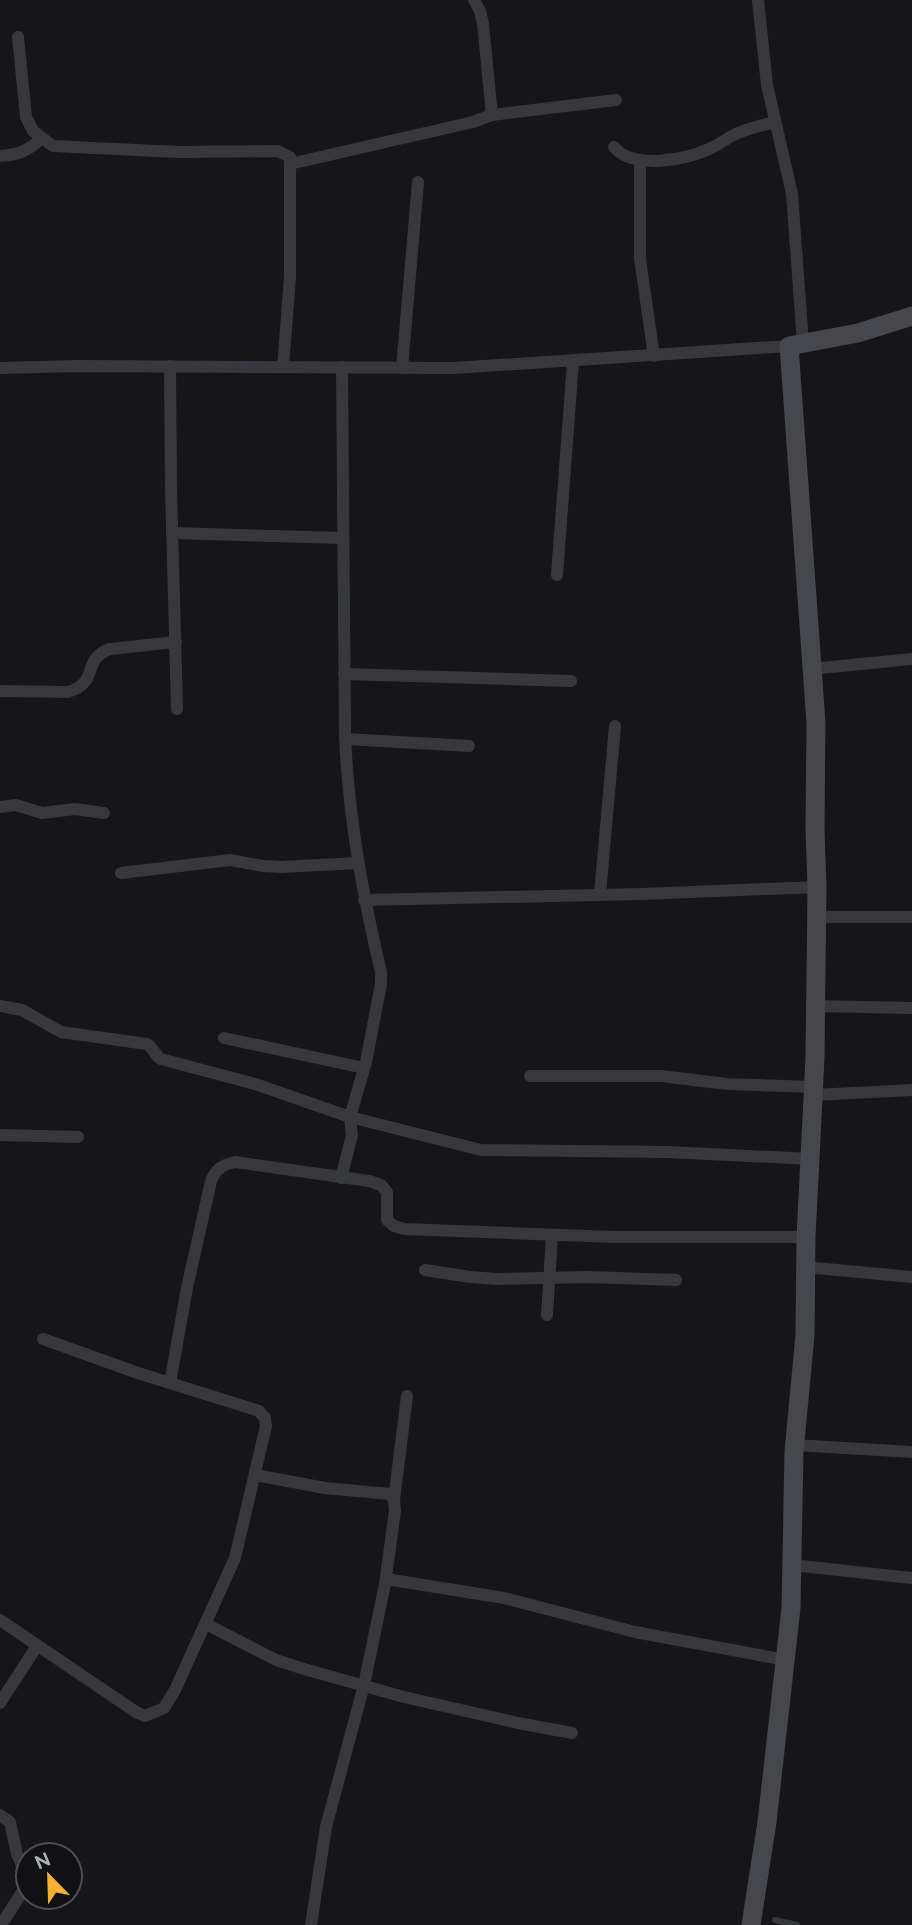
<svg xmlns="http://www.w3.org/2000/svg" width="912" height="1925" viewBox="0 0 912 1925" font-family="Raleway,sans-serif">
<style>
.lines{fill:none;stroke-linecap:round;stroke-linejoin:round}
.lane{stroke:#37383d;stroke-width:6}
.street{stroke:#37383d;stroke-width:12}
.secondary{stroke:#45474d;stroke-width:19}
</style>
<rect width="100%" height="100%" fill="#161618"/>
<g class="lines">
<path class="lane" d="M775,1920L797,1925"/>
<g class="street">
<path d="M474,0L480,11L483,24L492,115"/>
<path d="M758,0L767,85L792,194L803,343"/>
<path d="M18,37L26,117L33,131L53,146L178,152L278,151L290,157V277L283,367"/>
<path d="M614,147C633,170 685,160 709,149C719,145 728,137 738,133C750,128 763,125 775,122"/>
<path d="M0,156C19,155 27,151 41,139"/>
<path d="M640,160V259L654,356"/>
<path d="M290,164L473,122L492,115L616,100"/>
<path d="M170,366L171,488L177,709"/>
<path d="M0,368L76,366L453,368L789,346"/>
<path d="M402,368L418,182"/>
<path d="M172,533L343,538"/>
<path d="M557,575L573,362"/>
<path d="M811,669L912,659"/>
<path d="M344,674L571,681"/>
<path d="M0,691L68,692C101,682 80,660 110,649L176,642"/>
<path d="M345,739L469,746"/>
<path d="M0,807L16,805L42,813L75,809L104,813"/>
<path d="M121,873L230,860L263,866L281,867L357,863"/>
<path d="M600,894L615,726"/>
<path d="M364,900L642,894L817,887"/>
<path d="M817,917H912"/>
<path d="M0,1006L22,1010L61,1032L147,1044C154,1048 154,1055 161,1059L255,1084L350,1117L481,1150L668,1152L811,1159"/>
<path d="M815,1006L912,1008"/>
<path d="M224,1038L364,1068"/>
<path d="M530,1076H661L727,1084L814,1087"/>
<path d="M814,1095L912,1090"/>
<path d="M0,1135L78,1137"/>
<path d="M341,1178L352,1135L350,1117L366,1062L381,984V972C362,893 348,815 345,734L342,367"/>
<path d="M805,1267L912,1277"/>
<path d="M425,1270L470,1277L497,1279L588,1277L676,1280"/>
<path d="M547,1315L552,1235"/>
<path d="M170,1383L187,1288L211,1181C216,1169 222,1165 235,1162L369,1181L381,1185L387,1192V1220L394,1226L404,1229L615,1237H806"/>
<path d="M795,1445L912,1452"/>
<path d="M255,1475L325,1488L390,1494L394,1500L395,1511L385,1584L364,1685L326,1827L311,1925"/>
<path d="M394,1500L407,1396"/>
<path d="M792,1565L912,1578"/>
<path d="M386,1579L504,1598L635,1632L786,1660"/>
<path d="M0,1620L136,1712L145,1716L164,1708L175,1690L235,1558L266,1426L265,1418L259,1411L138,1373L43,1339"/>
<path d="M206,1624L276,1660L304,1669L404,1697L518,1723L572,1733"/>
<path d="M0,1703L37,1646"/>
<path d="M0,1815L10,1822L17,1854L28,1880"/>
<path d="M1,1925L28,1883"/>
</g>
<path class="secondary" d="M751,1925L767,1822L791,1608L794,1452L805,1335L806,1237L815,1058L817,887L815,830L816,723L789,346L858,333L912,316"/>
</g>
<g transform="translate(49 1876) rotate(337)"><circle r="33" fill="#111113" stroke="#4d4f55" stroke-width="2"/>
<path d="M0-5L12 26L0 18L-12 26Z" fill="#f2b134"/>
<text y="-10" font-size="19" font-weight="bold" text-anchor="middle" fill="#a8adb8">N</text>
</g>
</svg>
